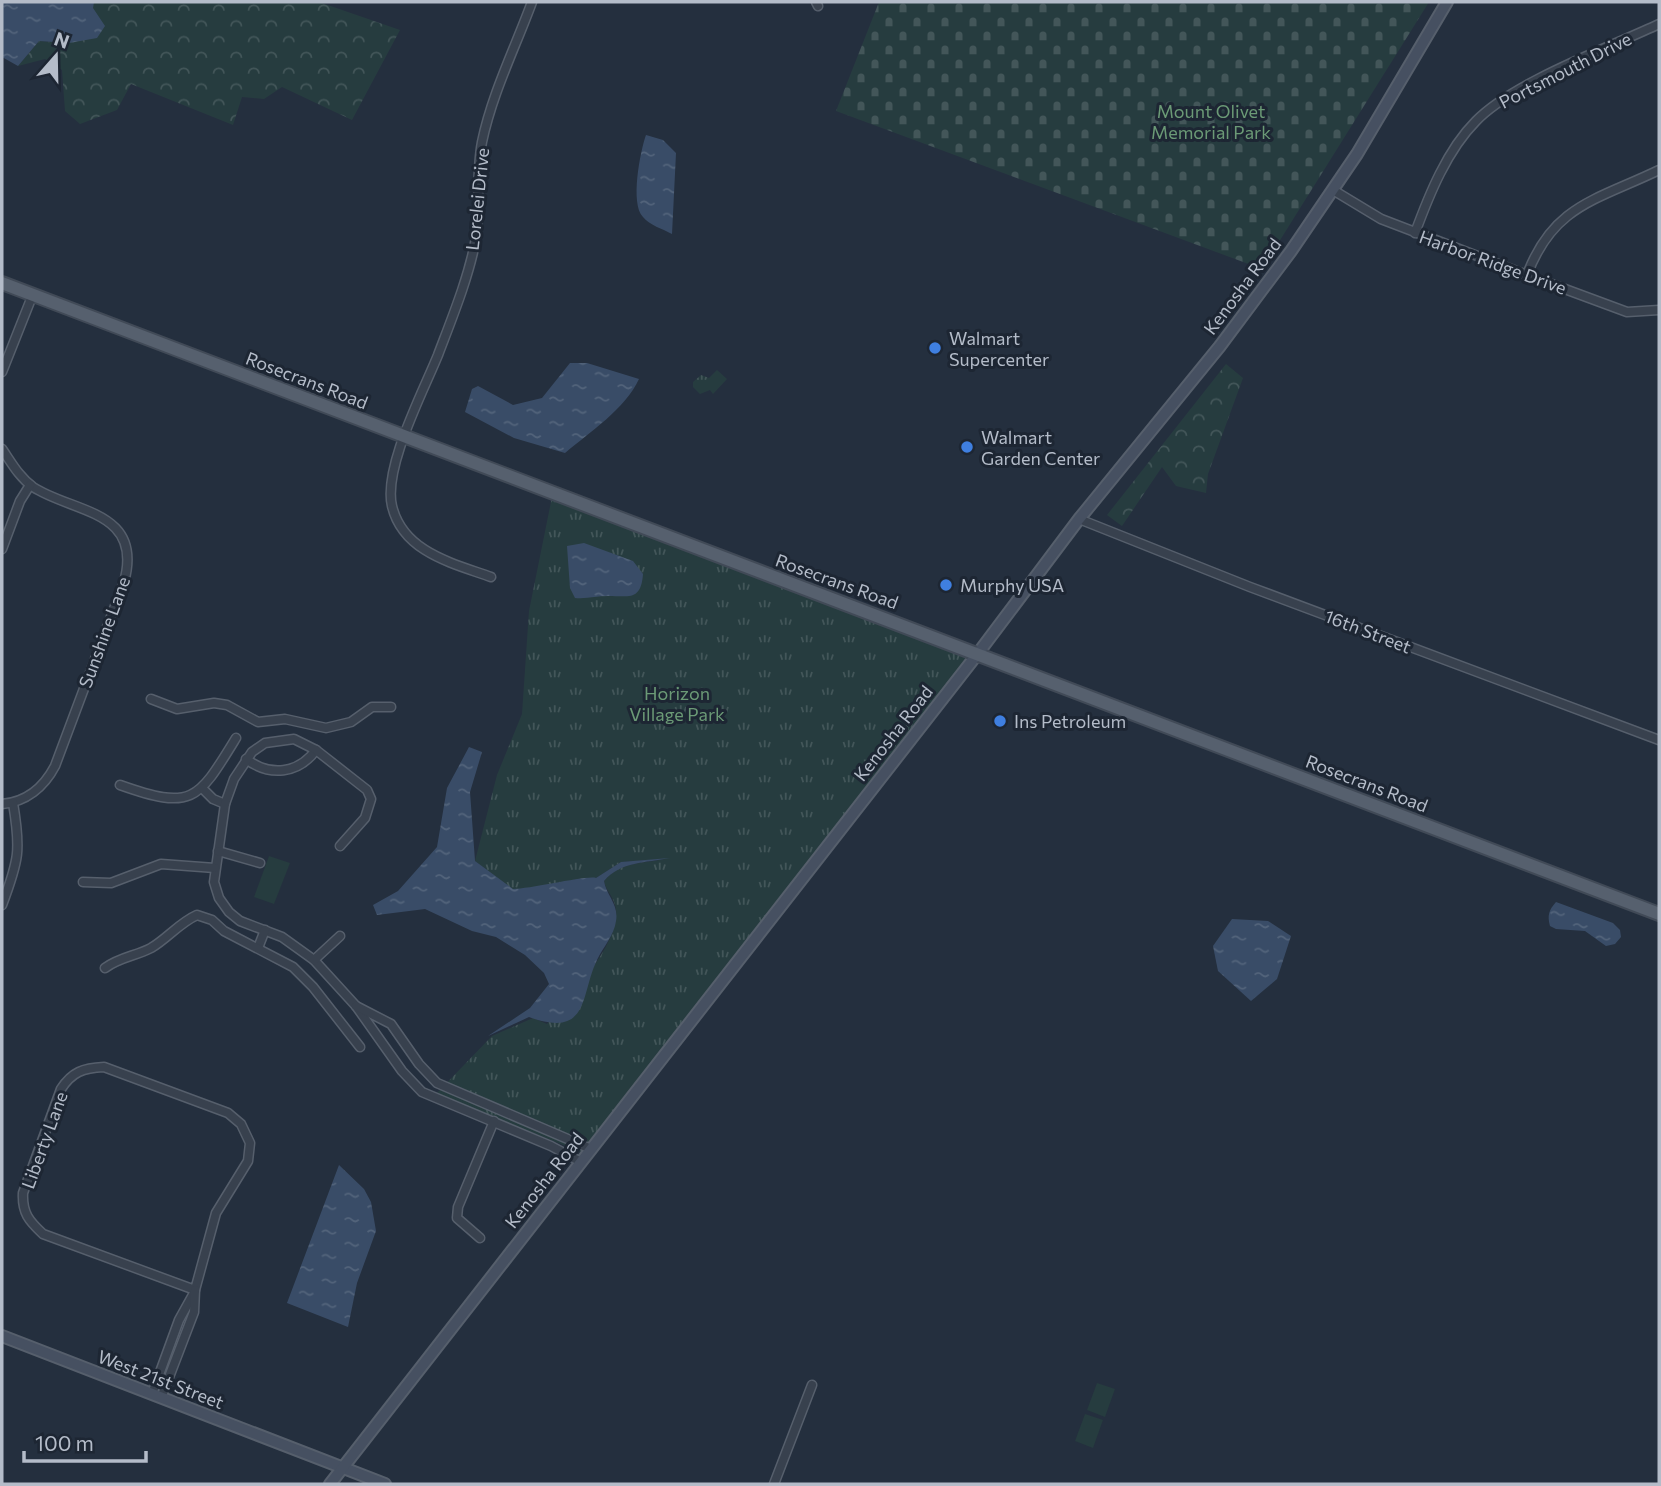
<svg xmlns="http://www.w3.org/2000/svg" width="1661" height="1486" viewBox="0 0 1661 1486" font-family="Commissioner,sans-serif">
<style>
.forest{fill:url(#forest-crowns)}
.cemetery{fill:url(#cemetery-stones)}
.park{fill:url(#park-tufts)}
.garden{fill:#263c3f}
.water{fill:url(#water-ripples)}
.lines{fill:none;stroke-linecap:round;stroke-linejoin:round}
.street-casing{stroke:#565f6c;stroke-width:11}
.secondary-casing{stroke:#565f6c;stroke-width:14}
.primary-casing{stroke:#414a57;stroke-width:16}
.street{stroke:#38414e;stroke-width:8}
.secondary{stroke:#465061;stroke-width:10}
.primary{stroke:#56606e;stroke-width:12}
.shop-dot{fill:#3f7fe0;stroke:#1d2633;stroke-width:2.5}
.labels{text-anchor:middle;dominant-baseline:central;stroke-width:6;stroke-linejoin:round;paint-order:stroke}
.street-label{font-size:18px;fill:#b4bcc9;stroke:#1d2633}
.park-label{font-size:18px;fill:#6b9a76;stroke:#1d2633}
.poi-label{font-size:18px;fill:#b4bcc9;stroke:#1d2633;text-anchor:start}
</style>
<defs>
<pattern id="forest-crowns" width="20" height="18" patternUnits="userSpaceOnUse" patternTransform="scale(1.75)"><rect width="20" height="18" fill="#263c3f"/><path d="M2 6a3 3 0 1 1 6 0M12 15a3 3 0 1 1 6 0" fill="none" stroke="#435659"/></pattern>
<pattern id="cemetery-stones" width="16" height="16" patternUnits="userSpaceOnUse" patternTransform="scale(1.75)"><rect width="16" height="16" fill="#263c3f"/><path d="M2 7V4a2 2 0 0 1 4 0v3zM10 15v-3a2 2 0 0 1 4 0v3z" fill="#435659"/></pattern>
<pattern id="park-tufts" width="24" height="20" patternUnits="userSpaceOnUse" patternTransform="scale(1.75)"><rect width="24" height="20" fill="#263c3f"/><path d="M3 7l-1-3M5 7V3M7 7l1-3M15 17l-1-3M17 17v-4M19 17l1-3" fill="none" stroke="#435659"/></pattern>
<pattern id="water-ripples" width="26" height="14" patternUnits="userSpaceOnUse" patternTransform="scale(1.75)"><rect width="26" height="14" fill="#394c67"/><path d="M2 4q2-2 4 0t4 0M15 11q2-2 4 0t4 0" fill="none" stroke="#53647b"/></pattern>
</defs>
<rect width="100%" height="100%" fill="#242f3e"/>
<g class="forest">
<path d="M94,2H319L400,30L352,120L282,87L264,99L242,97L233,125L131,84L117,110L80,124L65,111L62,70L45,59L18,66L39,41L69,43Z"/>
<path d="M1226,364L1243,378L1208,474L1206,493L1176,486L1162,467L1122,526L1107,515Z"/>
</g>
<path class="cemetery" d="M879,2H1429L1262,269L836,111Z"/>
<g class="park">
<path d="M717,370L727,379L713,394L710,390L700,394L693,387V382L701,375L709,378Z"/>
<path d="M553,492L979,652L586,1154L436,1094L492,1036L533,1018L547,1024C568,997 620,945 616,910C615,898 606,891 604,881C621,861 642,864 665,859L621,862L596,878L576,879L564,884L513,890L475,861L497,775L522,714L529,611Z"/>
</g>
<g class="garden">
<path d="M269,856L290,863L274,904L254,897Z"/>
<path d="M1097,1383L1115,1389L1105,1417L1087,1410Z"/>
<path d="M1085,1414L1103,1420L1093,1448L1075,1441Z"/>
</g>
<g class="water">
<path d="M2,2H94L93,8L105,26L97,38L69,43L39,41L18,66L2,57Z"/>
<path d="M646,135L663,140L676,153L672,234C663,229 649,225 643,217C630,204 640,152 646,135Z"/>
<path d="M570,363H587L639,379C625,409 590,432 565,453L514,438L465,412L472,389L478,386L513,405L542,398Z"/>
<path d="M584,543L633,561L643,574C641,601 629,596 608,596C597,596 587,599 575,598L570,588L567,546Z"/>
<path d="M469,747L482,752L470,792L475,861L513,889C531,889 587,875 596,878L621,862L670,858C646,863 621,861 604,881C606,895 619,904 616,921C614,936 603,947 597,960C580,995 590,1039 529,1017L488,1036L530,1008L549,984L544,973L525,955L496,937L472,931L425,909L377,915L373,905L398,891L437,847L447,788Z"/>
<path d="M1556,902L1613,923L1620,930L1621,937L1615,944L1606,946L1585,931L1556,929L1550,926C1547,915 1549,910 1556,902Z"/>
<path d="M1232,919L1268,921L1291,936L1277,979L1251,1001L1218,971L1213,946Z"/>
<path d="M339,1165L364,1189L371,1202L376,1231L357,1283L348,1327L287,1303Z"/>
</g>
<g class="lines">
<g class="street-casing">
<g id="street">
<path d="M816,2L818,6"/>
<path d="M1333,190L1381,219L1527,275L1627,312L1659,310"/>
<path d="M1415,233C1429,195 1447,150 1476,121C1514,82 1608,48 1659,24"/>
<path d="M1527,275C1553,205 1597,200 1659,170"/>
<path d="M2,372L33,294"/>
<path d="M2,449C11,462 19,477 33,487C73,513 144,510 124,582L55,766C44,787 26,802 2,804"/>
<path d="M1079,519L1250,587L1659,740"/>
<path d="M2,549L20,501L30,485"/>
<path d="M491,577C452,563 403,552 392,506C383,468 423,392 438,355C452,318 469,277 476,238C480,206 476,173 482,142C492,94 515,48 532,2"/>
<path d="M151,699L177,709L214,703L227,705L258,722L285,719L326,728L351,722L372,707H391"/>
<path d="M246,759C270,777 298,774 316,750"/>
<path d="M120,785C193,811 198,800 236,738"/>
<path d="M203,789L213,799L225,804"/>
<path d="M340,846L365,818L371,799L367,790L316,750L294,739L265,743L252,752L234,779L225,804L214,882L219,898L229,912L240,921L282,937L314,960L356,1006L402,1071L422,1092L551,1146L581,1162"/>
<path d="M218,851L260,863"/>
<path d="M83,882L111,883L161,864L215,868"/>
<path d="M2,905C19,860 21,850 13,803"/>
<path d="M258,948L265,930"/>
<path d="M314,960L340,936"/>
<path d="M105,968C120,957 136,956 151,948C168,938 179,923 197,915L212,920L224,931L293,967L313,987L360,1047"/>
<path d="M356,1006L391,1024L419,1064L437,1083L591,1149"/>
<path d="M104,1067L228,1113L241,1124L250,1143L248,1161L216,1213L195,1290L43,1234C29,1221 22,1213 23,1193L61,1089C72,1072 83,1068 104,1067Z"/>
<path d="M480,1238L457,1218L458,1207L494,1121"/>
<path d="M152,1394L179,1320L194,1293"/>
<path d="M161,1398L194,1312L195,1290"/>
<path d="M774,1484L812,1385"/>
</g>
</g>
<g class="secondary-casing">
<g id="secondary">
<path d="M2,1336L385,1484"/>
<path d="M330,1484L979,652L1079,519L1220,346L1291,251L1357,154L1447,2"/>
</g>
</g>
<g class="primary-casing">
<path id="primary" d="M2,283L1659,914"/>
</g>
<use href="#street" class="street"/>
<use href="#secondary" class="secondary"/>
<use href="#primary" class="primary"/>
</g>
<g class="shop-dot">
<circle cx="935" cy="348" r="7"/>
<circle cx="967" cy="447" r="7"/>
<circle cx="946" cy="585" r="7"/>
<circle cx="1000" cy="721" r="7"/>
</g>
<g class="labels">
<g class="street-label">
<text transform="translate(1565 70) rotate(-27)">Portsmouth Drive</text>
<text transform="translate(477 199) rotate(-84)">Lorelei Drive</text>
<text transform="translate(1493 262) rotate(20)">Harbor Ridge Drive</text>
<text transform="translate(1242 286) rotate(-53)">Kenosha Road</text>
<text transform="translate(307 380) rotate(21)">Rosecrans Road</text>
<text transform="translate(837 581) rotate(20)">Rosecrans Road</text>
<text transform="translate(1368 631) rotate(21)">16th Street</text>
<text transform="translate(104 632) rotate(-70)">Sunshine Lane</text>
<text transform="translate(893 733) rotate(-52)">Kenosha Road</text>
<text transform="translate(1367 783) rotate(21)">Rosecrans Road</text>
<text transform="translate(44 1140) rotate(-70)">Liberty Lane</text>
<text transform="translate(544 1180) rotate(-52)">Kenosha Road</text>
<text transform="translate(161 1379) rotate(21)">West 21st Street</text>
</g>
<g class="park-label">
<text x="1211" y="111">Mount Olivet<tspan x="1211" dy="21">Memorial Park</tspan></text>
<text x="677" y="693">Horizon<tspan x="677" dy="21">Village Park</tspan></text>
</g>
<g class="poi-label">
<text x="949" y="338">Walmart<tspan x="949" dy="21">Supercenter</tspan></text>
<text x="981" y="437">Walmart<tspan x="981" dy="21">Garden Center</tspan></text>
<text x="960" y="585">Murphy USA</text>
<text x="1014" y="721">Ins Petroleum</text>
</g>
</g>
<rect width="1661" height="1486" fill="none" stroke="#b4bcc9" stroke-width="7"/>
<g transform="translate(56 56) rotate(20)" stroke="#1d2633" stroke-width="5" paint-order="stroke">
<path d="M0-5L12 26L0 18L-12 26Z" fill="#b4bcc9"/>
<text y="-10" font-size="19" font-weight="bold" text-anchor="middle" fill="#b4bcc9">N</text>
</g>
<path d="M24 1451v10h122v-10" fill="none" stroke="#b4bcc9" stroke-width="3.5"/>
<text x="35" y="1451" font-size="21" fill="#b4bcc9" stroke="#1d2633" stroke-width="5" paint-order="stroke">100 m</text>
</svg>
